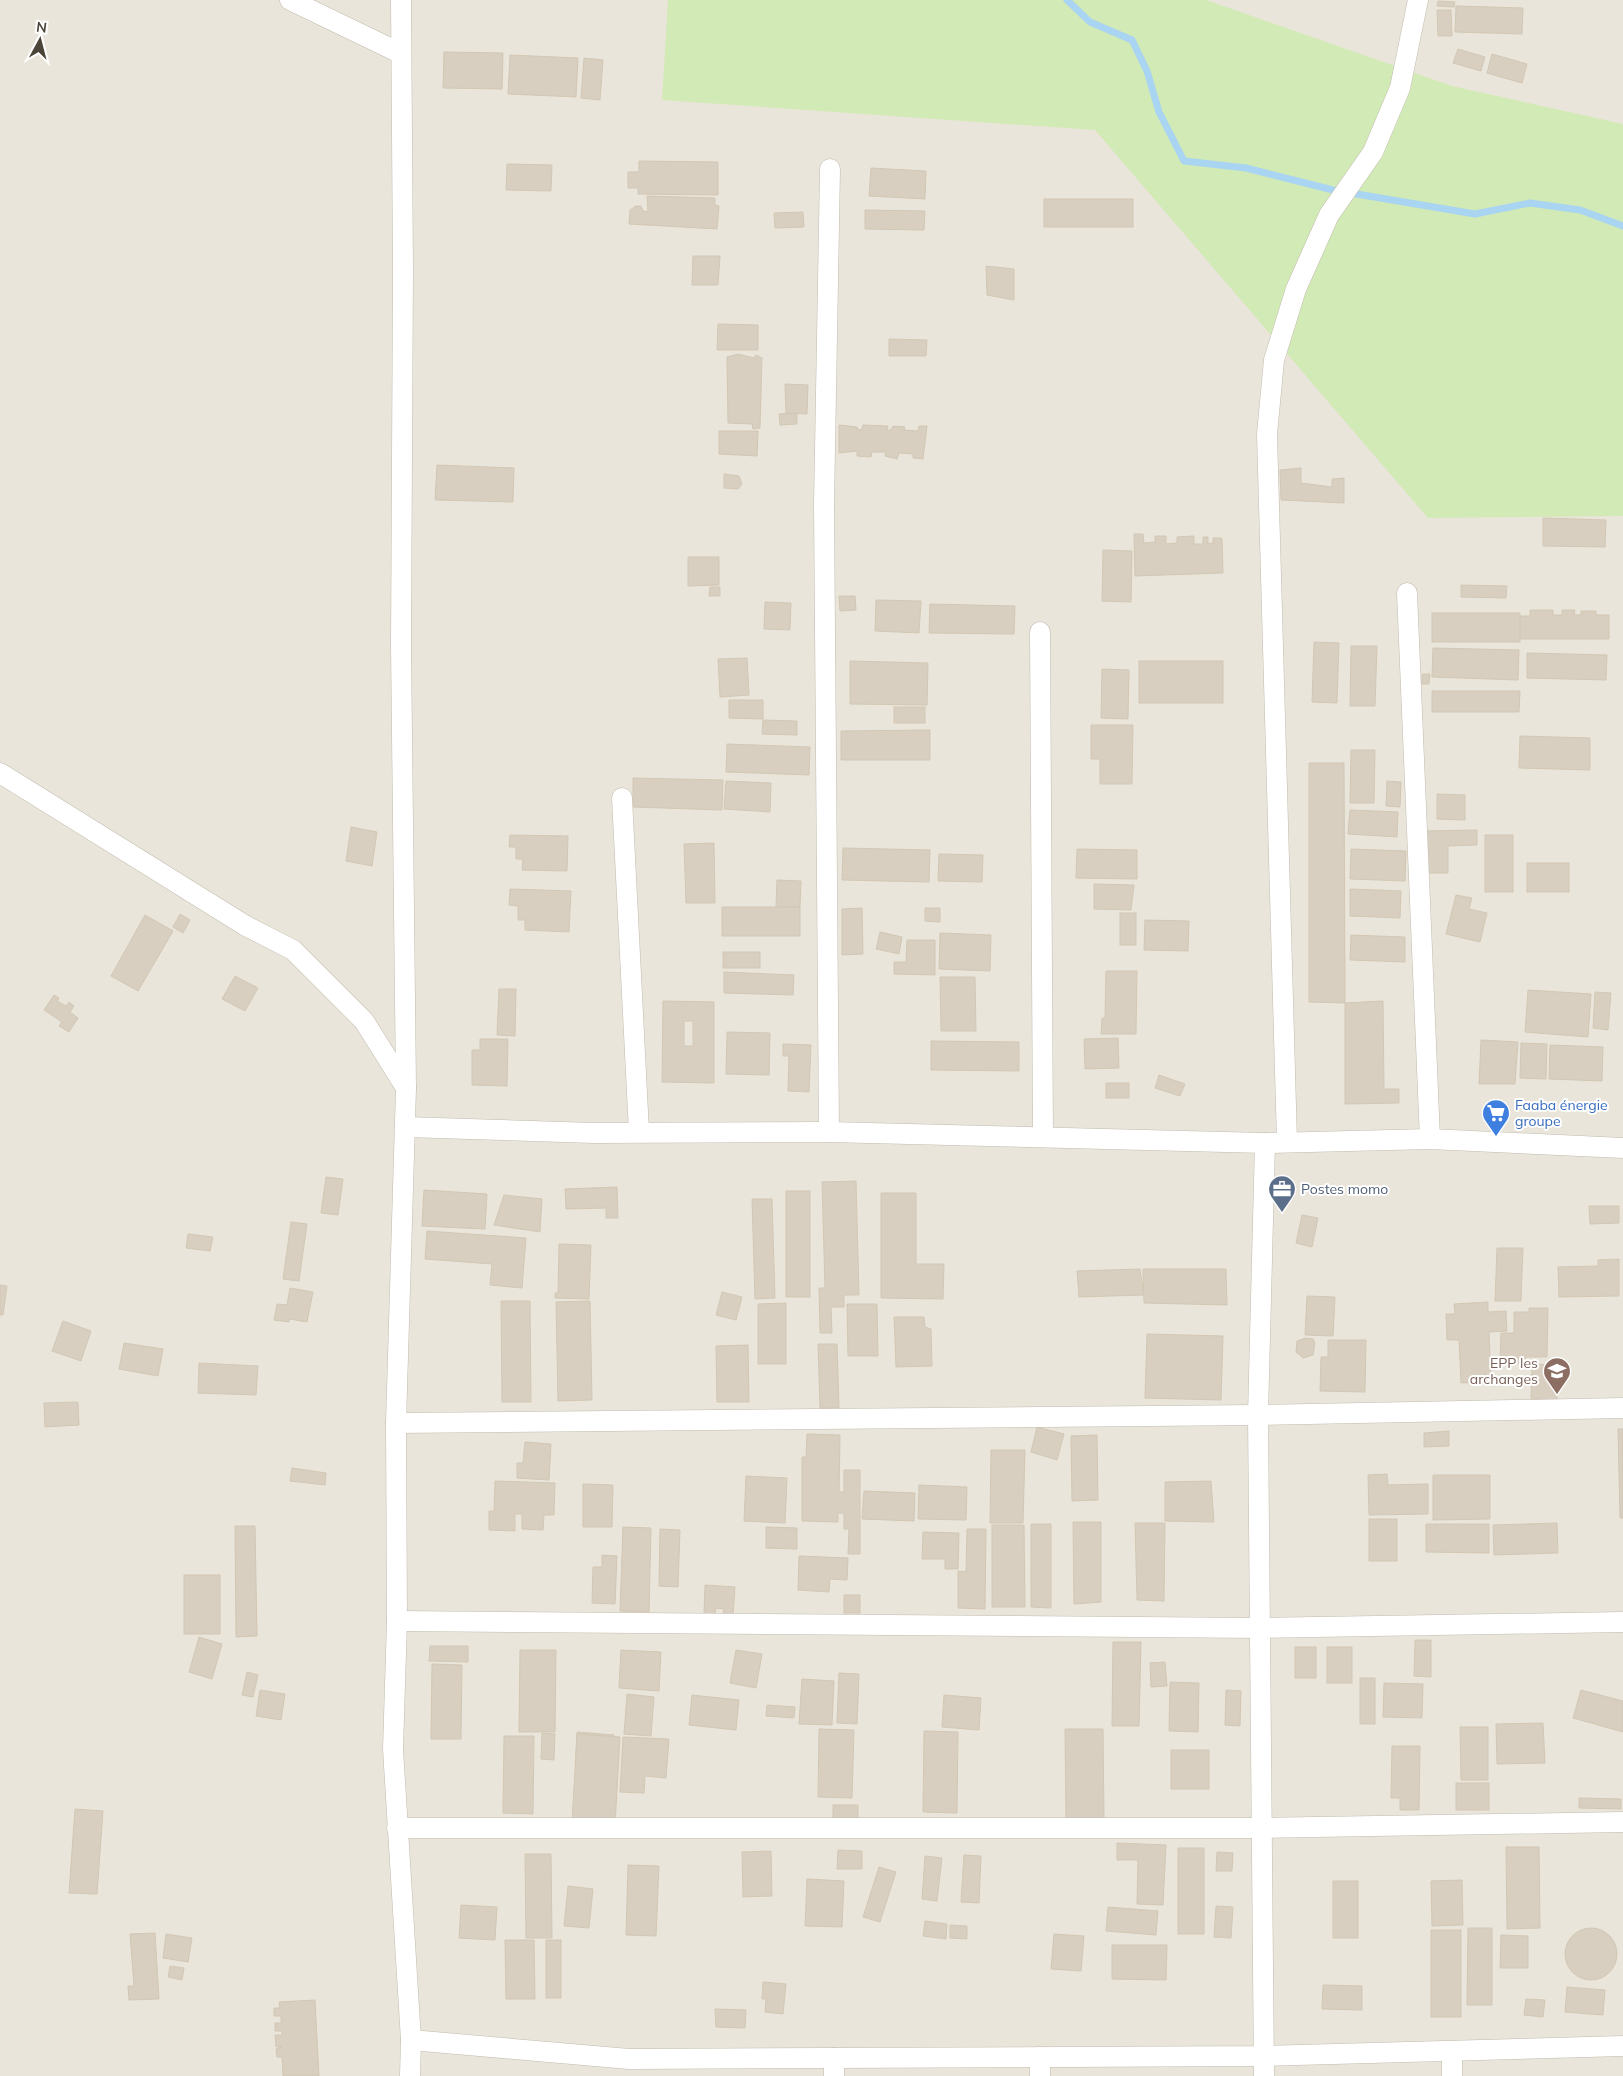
<svg xmlns="http://www.w3.org/2000/svg" width="1623" height="2076" viewBox="0 0 1623 2076" font-family="Mulish,sans-serif">
<style>
.residential{fill:#eae5da}
.green{fill:#d2eab5}
.lines{fill:none;stroke-linecap:round;stroke-linejoin:round}
.stream{stroke:#a9d4f2;stroke-width:7}
.building{fill:#d8cfc1;stroke:#d3c7b4;fill-rule:evenodd}
.minor-casing{stroke:#c2bbae;stroke-width:21}
.minor{stroke:#fff;stroke-width:20}
.labels{text-anchor:middle;dominant-baseline:central;stroke-width:4;stroke-linejoin:round;paint-order:stroke}
.shop-label{font-size:14px;fill:#366cbe;stroke:#fff;text-anchor:start}
.service-label{font-size:14px;fill:#4e5e75;stroke:#fff;text-anchor:start}
.education-label{font-size:14px;fill:#785e54;stroke:#fff;text-anchor:end}
</style>
<rect width="100%" height="100%" fill="#f6f3ec"/>
<rect class="residential" x="0" y="0" width="1623" height="2076"/>
<path class="green" d="M668,0H1206L1452,86L1623,124V516L1428,518L1095,130L662,100Z"/>
<g class="lines">
<path class="stream" d="M1067,0L1090,22L1132,40L1147,71L1159,112L1184,161L1246,168L1333,190L1475,214L1530,203L1580,210L1623,226"/>
</g>
<g class="building">
<path d="M1438,1L1455,2L1454,7L1437,6Z"/>
<path d="M1456,6L1523,8L1522,34L1455,32Z"/>
<path d="M1437,10H1451L1452,36H1438Z"/>
<path d="M1458,49L1485,57L1481,71L1453,63Z"/>
<path d="M444,52L503,53L502,89L443,88Z"/>
<path d="M1492,54L1527,64L1522,83L1487,73Z"/>
<path d="M510,55L578,58L576,97L508,94Z"/>
<path d="M584,58L603,60L600,100L581,98Z"/>
<path d="M639,161L718,162V195L638,194V188H628V172H639Z"/>
<path d="M507,164L552,165L551,191L506,190Z"/>
<path d="M871,168L926,171L925,199L869,196Z"/>
<path d="M647,196L715,198V205L719,206L717,229L629,224L630,210L636,206H641L643,211L648,212Z"/>
<rect x="1044" y="199" width="89" height="28"/>
<path d="M865,210L925,211L924,230L865,229Z"/>
<path d="M803,212L804,227L775,228L774,213Z"/>
<path d="M693,256H720L718,285H692Z"/>
<path d="M986,266L1014,269V300L987,295Z"/>
<path d="M718,324L758,325V350H717Z"/>
<path d="M889,339L927,340L926,356H889Z"/>
<path d="M738,354L754,358L756,355L762,358L760,428L753,429L752,424L728,423L727,357Z"/>
<path d="M785,384L808,385L807,414L786,413Z"/>
<path d="M797,413V424L780,425L779,414Z"/>
<path d="M839,425L857,427L859,430L862,429L863,425L888,426L887,430H891L893,426L905,427L904,430L918,431L919,426H927L923,459L913,458V454L899,453L897,459L885,456L886,452H872L871,457L857,456V451L839,453Z"/>
<path d="M719,431H758L757,456L719,454Z"/>
<path d="M437,465L514,468L513,502L435,500Z"/>
<path d="M1301,468V483L1332,487V479L1344,478V503L1281,500L1280,470Z"/>
<path d="M724,474L739,476L742,484L738,489L724,488Z"/>
<path d="M1543,518L1606,520L1605,547L1543,546Z"/>
<path d="M1134,534H1143L1144,543L1155,542V536H1166V544L1177,543V537L1194,536V544H1203V537H1208V544L1213,543V538H1222L1223,573L1135,576Z"/>
<path d="M1103,550L1132,551L1131,602L1102,601Z"/>
<path d="M688,557H719V585L688,586Z"/>
<path d="M1461,585L1507,586L1506,598L1461,597Z"/>
<path d="M710,587H720V596H709Z"/>
<path d="M839,596H855L856,610L840,611Z"/>
<path d="M876,600L921,601L919,633L875,631Z"/>
<path d="M765,602L791,603L790,630L764,629Z"/>
<path d="M930,604L1015,606L1014,634L929,633Z"/>
<path d="M1530,610H1553V615H1562V610H1575L1574,615H1581V611H1596V615H1609V639H1520V616H1530Z"/>
<rect x="1432" y="613" width="88" height="29"/>
<path d="M1314,642L1339,643L1337,703L1312,702Z"/>
<path d="M1351,646H1377L1375,706H1350Z"/>
<path d="M1433,648L1519,650L1518,680L1432,677Z"/>
<path d="M1527,653L1607,655L1606,680L1527,678Z"/>
<path d="M747,658L749,695L720,697L718,659Z"/>
<path d="M850,661L928,663L927,705L850,704Z"/>
<rect x="1139" y="661" width="84" height="42"/>
<path d="M1102,669L1129,670L1128,719L1101,718Z"/>
<path d="M1422,674H1430L1429,684H1422Z"/>
<path d="M1432,691H1520L1519,712H1432Z"/>
<path d="M729,700H763V719L729,718Z"/>
<rect x="894" y="707" width="31" height="16"/>
<path d="M763,720L797,721V735L762,734Z"/>
<path d="M1091,725H1133L1132,784H1100V759H1091Z"/>
<path d="M930,730V760H841V731Z"/>
<path d="M1520,736L1590,738V770L1519,768Z"/>
<path d="M727,744L810,747L809,775L726,772Z"/>
<path d="M1351,750H1375L1374,803H1350Z"/>
<path d="M1309,763H1344L1345,1003L1309,1002Z"/>
<path d="M633,778L723,780L722,810L633,807Z"/>
<path d="M726,781L771,783L770,812L724,809Z"/>
<path d="M1387,781L1401,782L1400,807L1386,806Z"/>
<path d="M1437,794L1465,795V820L1437,819Z"/>
<path d="M1350,810L1398,812L1397,837L1348,834Z"/>
<path d="M351,827L377,832L372,866L346,861Z"/>
<path d="M1477,830V845L1448,846V873H1426V831Z"/>
<path d="M510,835L568,836L567,871L522,870L523,859H516V847H509Z"/>
<rect x="1485" y="835" width="28" height="57"/>
<path d="M714,843L715,903H686L684,844Z"/>
<path d="M843,848L930,850L929,882L842,880Z"/>
<path d="M1077,849L1137,850V879L1076,878Z"/>
<path d="M1351,849L1406,851L1405,881L1350,879Z"/>
<path d="M939,854L983,855L982,882L938,881Z"/>
<rect x="1527" y="863" width="42" height="29"/>
<path d="M777,880L801,881L800,907H776Z"/>
<path d="M1094,884L1134,885L1131,910L1094,909Z"/>
<path d="M510,889L571,891L569,932L525,930V920H518V906L509,905Z"/>
<path d="M1350,889L1401,891L1400,918L1350,916Z"/>
<path d="M1456,895L1472,898L1469,909L1487,913L1480,942L1446,934Z"/>
<rect x="722" y="907" width="78" height="29"/>
<path d="M862,908L863,954L842,955V909Z"/>
<path d="M925,908H940V922L925,921Z"/>
<rect x="1120" y="913" width="16" height="32"/>
<path d="M180,914L190,920L183,933L173,927Z"/>
<path d="M145,915L173,931L138,991L111,976Z"/>
<path d="M1145,920L1189,921L1188,951L1144,950Z"/>
<path d="M880,932L902,937L899,954L876,949Z"/>
<path d="M940,933L991,935L990,971L939,969Z"/>
<path d="M1351,935L1405,937V962L1350,960Z"/>
<path d="M907,940H935V975L894,974V962H906Z"/>
<rect x="723" y="952" width="37" height="16"/>
<path d="M1106,971H1137L1136,1034H1101L1102,1018H1105Z"/>
<path d="M724,972L794,975L793,995L724,993Z"/>
<path d="M235,976L258,988L245,1011L222,999Z"/>
<path d="M940,977H975L976,1031H941Z"/>
<path d="M499,989H516L515,1036L497,1035Z"/>
<path d="M1528,990L1591,994L1588,1037L1525,1032Z"/>
<path d="M1595,992L1611,993L1608,1030L1593,1028Z"/>
<path d="M54,995L59,998L57,1001L66,1006L69,1002L74,1006L70,1012L78,1018L69,1032L59,1026L62,1022L44,1010Z"/>
<path d="M663,1001L714,1002V1083L662,1082ZM684,1021H693V1046H684Z"/>
<path d="M1383,1001L1384,1089H1399V1103L1345,1104V1003Z"/>
<path d="M727,1032L770,1033L769,1075L726,1074Z"/>
<path d="M1118,1038L1119,1068L1085,1069L1084,1039Z"/>
<path d="M480,1039H508L507,1086L472,1085V1050H480Z"/>
<path d="M1481,1040L1518,1042L1515,1084H1479Z"/>
<path d="M931,1041L1019,1042V1071L931,1070Z"/>
<path d="M1521,1043L1547,1044L1546,1079L1520,1078Z"/>
<path d="M783,1044L811,1045L809,1092L788,1091L789,1056H783Z"/>
<path d="M1550,1045L1603,1047L1602,1081L1549,1079Z"/>
<path d="M1159,1075L1185,1084L1180,1096L1155,1088Z"/>
<rect x="1106" y="1083" width="23" height="15"/>
<path d="M326,1177L343,1179L338,1215L321,1213Z"/>
<path d="M856,1181L859,1295H844V1307H831L832,1333H820L819,1288H825L822,1182Z"/>
<path d="M617,1187L618,1218H606V1208L566,1209L565,1189Z"/>
<path d="M424,1190L487,1194L485,1229L422,1226Z"/>
<rect x="786" y="1191" width="24" height="106"/>
<path d="M881,1193H916V1264H944L943,1299L881,1298Z"/>
<path d="M504,1195L542,1199L540,1232L494,1225Z"/>
<path d="M752,1199H772L775,1298L755,1299Z"/>
<path d="M1589,1206H1619V1223L1590,1224Z"/>
<path d="M1302,1215L1318,1218L1312,1247L1296,1243Z"/>
<path d="M291,1222L307,1224L299,1281L283,1279Z"/>
<path d="M427,1231L526,1238L522,1288L490,1285L492,1264L425,1259Z"/>
<path d="M188,1234L213,1237L210,1251L186,1248Z"/>
<path d="M559,1244L591,1245L589,1299L555,1298V1293H558Z"/>
<path d="M1497,1248H1523L1521,1301H1495Z"/>
<path d="M1619,1259V1296L1559,1297L1558,1267L1598,1266V1260Z"/>
<path d="M1140,1269L1144,1295L1079,1297L1077,1271Z"/>
<path d="M1143,1269H1226L1227,1305L1144,1303Z"/>
<path d="M0,1285L7,1286L3,1315H0Z"/>
<path d="M290,1288L313,1292L307,1322L289,1319V1322L274,1320L277,1304L287,1305Z"/>
<path d="M722,1292L742,1297L736,1320L716,1315Z"/>
<path d="M1307,1296L1335,1297L1333,1336L1305,1335Z"/>
<path d="M501,1301H530L531,1402H502Z"/>
<path d="M590,1301L592,1400L558,1401L556,1302Z"/>
<path d="M1488,1302V1312L1506,1311L1507,1331L1489,1332L1491,1382L1461,1383L1459,1340H1447L1446,1314H1455L1454,1304Z"/>
<path d="M786,1303V1364H758V1304Z"/>
<path d="M847,1304H877L878,1356H848Z"/>
<path d="M1529,1308H1548L1547,1357H1526L1525,1363H1500L1501,1333H1514V1312H1529Z"/>
<path d="M894,1317H924L925,1327L931,1329L932,1366L896,1367Z"/>
<path d="M63,1321L91,1331L81,1361L52,1351Z"/>
<path d="M1147,1334L1223,1336L1221,1400L1145,1398Z"/>
<path d="M1306,1338L1313,1339L1315,1343L1313,1355L1303,1358L1296,1352L1297,1341Z"/>
<path d="M1328,1340H1366L1365,1392L1320,1391L1321,1357H1328Z"/>
<path d="M124,1343L163,1349L158,1376L119,1369Z"/>
<path d="M818,1344H837L839,1408H820Z"/>
<path d="M748,1345L749,1402H717L716,1346Z"/>
<path d="M199,1363L258,1366L256,1395L198,1393Z"/>
<path d="M1532,1364L1558,1365L1557,1400L1531,1399Z"/>
<path d="M78,1402L79,1425L45,1427L44,1403Z"/>
<path d="M1037,1427L1064,1434L1057,1460L1031,1452Z"/>
<path d="M1618,1429H1623V1518H1620Z"/>
<path d="M1449,1431V1446L1424,1447V1433Z"/>
<path d="M807,1434L840,1435L839,1492H844V1470H860V1554H848L849,1529H844V1513H838V1522L802,1521V1457H806Z"/>
<path d="M1097,1435L1098,1500L1072,1501L1071,1436Z"/>
<path d="M525,1442L551,1444L549,1480L517,1478V1463H523Z"/>
<path d="M991,1450H1025L1023,1523H990Z"/>
<path d="M292,1468L326,1473L325,1485L290,1481Z"/>
<path d="M1387,1474L1388,1485L1428,1484V1514L1369,1515L1368,1475Z"/>
<path d="M1433,1475H1490V1519L1433,1520Z"/>
<path d="M746,1476L787,1478L785,1523L744,1521Z"/>
<path d="M495,1481L555,1483L554,1515H544L543,1530L522,1529V1514H515V1531L489,1530V1511H494Z"/>
<path d="M1211,1481L1214,1522L1165,1521V1482Z"/>
<path d="M583,1484L613,1485L612,1527H583Z"/>
<path d="M919,1485L967,1487L966,1520L918,1519Z"/>
<path d="M864,1491L915,1493L914,1521L862,1519Z"/>
<rect x="1369" y="1519" width="28" height="42"/>
<path d="M1073,1522H1101V1602L1074,1604Z"/>
<path d="M1135,1523H1165L1164,1601L1137,1600Z"/>
<path d="M1557,1523L1558,1553L1494,1555L1493,1525Z"/>
<path d="M1031,1524H1051V1608L1031,1607Z"/>
<path d="M1426,1524H1489V1553L1426,1552Z"/>
<path d="M992,1525H1024L1025,1607H992Z"/>
<path d="M235,1526H255L257,1636L236,1637Z"/>
<path d="M623,1527L651,1528L649,1612L620,1611Z"/>
<path d="M766,1527L797,1528V1549L766,1548Z"/>
<path d="M660,1529L680,1530L678,1587L659,1586Z"/>
<path d="M967,1529H986L985,1609L958,1608V1571L966,1572Z"/>
<path d="M923,1532L959,1533L958,1569H945V1559H922Z"/>
<path d="M602,1555L617,1556L615,1604L592,1603L593,1567H602Z"/>
<path d="M799,1556L848,1558L847,1580L830,1579L829,1592L798,1590Z"/>
<rect x="184" y="1575" width="36" height="59"/>
<path d="M705,1585L735,1587L733,1615H723L724,1609L716,1608L715,1614H704Z"/>
<rect x="844" y="1595" width="16" height="18"/>
<path d="M199,1637L222,1644L212,1679L189,1672Z"/>
<path d="M1415,1640H1431V1677L1414,1676Z"/>
<path d="M1113,1642H1141L1139,1726H1112Z"/>
<path d="M430,1646H468V1662L429,1661Z"/>
<rect x="1295" y="1647" width="21" height="31"/>
<rect x="1327" y="1647" width="25" height="36"/>
<path d="M520,1650H556L555,1732H519Z"/>
<path d="M621,1650L661,1652L659,1691L619,1688Z"/>
<path d="M736,1650L762,1654L756,1688L730,1683Z"/>
<path d="M1165,1662L1167,1686L1151,1687L1150,1663Z"/>
<path d="M432,1664L462,1665L461,1739H431Z"/>
<path d="M247,1672L258,1675L253,1697L242,1695Z"/>
<path d="M839,1673L859,1674L857,1724L837,1723Z"/>
<rect x="1360" y="1678" width="15" height="46"/>
<path d="M802,1679L834,1681L832,1725L799,1724Z"/>
<path d="M1170,1682L1199,1683L1198,1732L1169,1731Z"/>
<path d="M1384,1683L1423,1684L1422,1718L1383,1717Z"/>
<path d="M260,1690L285,1694L281,1720L256,1716Z"/>
<path d="M1226,1690L1241,1691L1240,1726L1225,1725Z"/>
<path d="M1581,1690L1623,1701V1732L1573,1718Z"/>
<path d="M627,1694L654,1697L651,1736L624,1734Z"/>
<path d="M692,1695L739,1700L736,1730L689,1725Z"/>
<path d="M944,1695L981,1698L979,1730L942,1727Z"/>
<path d="M767,1705L795,1707L794,1718L766,1716Z"/>
<path d="M1543,1723L1545,1763L1497,1764L1496,1724Z"/>
<path d="M1460,1727H1488V1780H1461Z"/>
<path d="M819,1729L854,1730L852,1798L818,1797Z"/>
<path d="M1065,1729H1103L1104,1819H1066Z"/>
<path d="M924,1731L958,1732L957,1813L923,1812Z"/>
<path d="M577,1732L614,1735L612,1757L576,1755Z"/>
<path d="M542,1733L555,1734L554,1760L541,1759Z"/>
<path d="M577,1734L620,1737L615,1825L572,1822Z"/>
<path d="M504,1736H534L533,1814L503,1813Z"/>
<path d="M623,1737L669,1739L666,1778L645,1776L644,1793L620,1792Z"/>
<path d="M1392,1746H1420L1419,1810H1400V1798H1391Z"/>
<rect x="1171" y="1750" width="38" height="39"/>
<rect x="1456" y="1783" width="33" height="27"/>
<path d="M1579,1798L1621,1799V1809L1579,1808Z"/>
<rect x="833" y="1805" width="25" height="13"/>
<path d="M75,1809L103,1811L97,1894L69,1893Z"/>
<path d="M1117,1843L1166,1845L1163,1905L1137,1904L1138,1860H1117Z"/>
<path d="M1506,1847H1539L1540,1928L1507,1929Z"/>
<rect x="1178" y="1848" width="26" height="86"/>
<path d="M838,1850L862,1851V1869H837Z"/>
<path d="M771,1851L772,1896L743,1897L742,1852Z"/>
<path d="M1217,1852L1233,1853L1232,1871H1216Z"/>
<path d="M525,1854H551L552,1938H526Z"/>
<path d="M964,1855L981,1856L979,1903L961,1902Z"/>
<path d="M925,1856L942,1858L937,1901L922,1899Z"/>
<path d="M628,1865L659,1866L656,1936L626,1935Z"/>
<path d="M879,1867L896,1872L880,1922L863,1917Z"/>
<path d="M807,1879L844,1881L842,1927L805,1926Z"/>
<path d="M1462,1880L1463,1925L1432,1926L1431,1881Z"/>
<rect x="1333" y="1881" width="25" height="57"/>
<path d="M568,1886L593,1889L589,1928L564,1926Z"/>
<path d="M461,1905L497,1907L495,1940L459,1938Z"/>
<path d="M1216,1906L1233,1907L1231,1938L1214,1937Z"/>
<path d="M1108,1907L1158,1911L1156,1935L1106,1931Z"/>
<path d="M925,1921L947,1924L946,1939L923,1936Z"/>
<path d="M950,1925L967,1926V1939L950,1938Z"/>
<path d="M1468,1928H1492V2005H1467Z"/>
<circle cx="1591" cy="1954" r="26"/>
<rect x="1431" y="1930" width="30" height="87"/>
<path d="M155,1933L159,1999L129,2000L128,1986H134L130,1934Z"/>
<path d="M166,1934L192,1938L188,1962L163,1958Z"/>
<path d="M1054,1934L1084,1936L1081,1971L1051,1969Z"/>
<path d="M1501,1935L1528,1936V1968H1500Z"/>
<path d="M505,1940H534L535,1999H506Z"/>
<rect x="546" y="1940" width="15" height="58"/>
<path d="M1112,1945H1167L1166,1980L1112,1979Z"/>
<path d="M170,1966L184,1968L182,1980L168,1977Z"/>
<path d="M763,1982L786,1984L783,2014L765,2012L766,1999H762Z"/>
<path d="M1323,1985L1362,1986V2010L1322,2009Z"/>
<path d="M1567,1987L1605,1990L1603,2015L1565,2012Z"/>
<path d="M1526,1999L1545,2000L1543,2017L1524,2015Z"/>
<path d="M315,2000L319,2076H283L282,2057H277L276,2049L282,2047H276L275,2035H282V2031H275V2023H281V2016H274V2008H280L279,2002Z"/>
<path d="M715,2009L746,2010L745,2028L716,2027Z"/>
</g>
<g class="lines">
<g class="minor-casing">
<g id="minor">
<path d="M290,0L400,53"/>
<path d="M401,0L403,270L401,645L406,1088L396,1423L397,1621L393,1749L411,2040L410,2076"/>
<path d="M1407,593L1430,1139"/>
<path d="M1040,632L1043,1137"/>
<path d="M0,773L246,926L293,950L364,1021L406,1088"/>
<path d="M622,798L639,1132"/>
<path d="M405,1127L594,1133L829,1132L1265,1143L1430,1139L1623,1148"/>
<path d="M829,1132L824,505L830,169"/>
<path d="M1287,1142L1267,434L1274,360L1296,289L1329,215L1373,152L1400,88L1418,0"/>
<path d="M396,1423L1258,1415L1623,1408"/>
<path d="M397,1621L1260,1628L1623,1622"/>
<path d="M397,1828H1262L1623,1822"/>
<path d="M411,2040L629,2059L1264,2056L1623,2046"/>
<path d="M1040,2057V2076"/>
<path d="M834,2058V2076"/>
<path d="M1264,2076L1258,1415L1265,1143"/>
<path d="M1452,2076V2051"/>
</g>
</g>
<use href="#minor" class="minor"/>
</g>
<defs>
<g id="supermarket-pin" transform="scale(1.4375)"><path d="M0 17L-7.5 6A9.5 9.5 0 1 1 7.5 6Z" fill="#3f7fe0" stroke="#fff"/><path d="M-6-5.5h2.5l.6 2H6L4.5 2H-2.5L-4.4-4H-6ZM-1.5 3.2a1.3 1.3 0 1 0 .1 0ZM3 3.2a1.3 1.3 0 1 0 .1 0Z" fill="#fff"/></g>
<g id="office-pin" transform="scale(1.4375)"><path d="M0 17L-7.5 6A9.5 9.5 0 1 1 7.5 6Z" fill="#5c6f8a" stroke="#fff"/><path d="M-6-3h4V-5.5h4V-3h4V5H-6ZM-1-4.5V-3h2v-1.5ZM-6 0V1H6V0Z" fill="#fff"/></g>
<g id="school-pin" transform="scale(1.4375)"><path d="M0 17L-7.5 6A9.5 9.5 0 1 1 7.5 6Z" fill="#8d6e63" stroke="#fff"/><path d="M0-5L7-2L0 1L-7-2ZM-4 1L0 2.5L4 1V4Q0 6-4 4Z" fill="#fff"/></g>
</defs>
<g fill-rule="evenodd">
<use href="#supermarket-pin" x="1496" y="1113"/>
<use href="#office-pin" x="1282" y="1189"/>
<use href="#school-pin" x="1557" y="1371"/>
</g>
<g class="labels">
<g class="shop-label">
<text x="1515" y="1105">Faaba énergie<tspan x="1515" dy="16">groupe</tspan></text>
</g>
<g class="service-label">
<text x="1301" y="1189">Postes momo</text>
</g>
<g class="education-label">
<text x="1538" y="1363">EPP les<tspan x="1538" dy="16">archanges</tspan></text>
</g>
</g>
<g transform="translate(40 40) rotate(7)" stroke="#ffffff" stroke-width="4" paint-order="stroke">
<path d="M0-4L9 19L0 12L-9 19Z" fill="#4b4439"/>
<text y="-8" font-size="14" font-weight="bold" text-anchor="middle" fill="#4b4439">N</text>
</g>
</svg>
